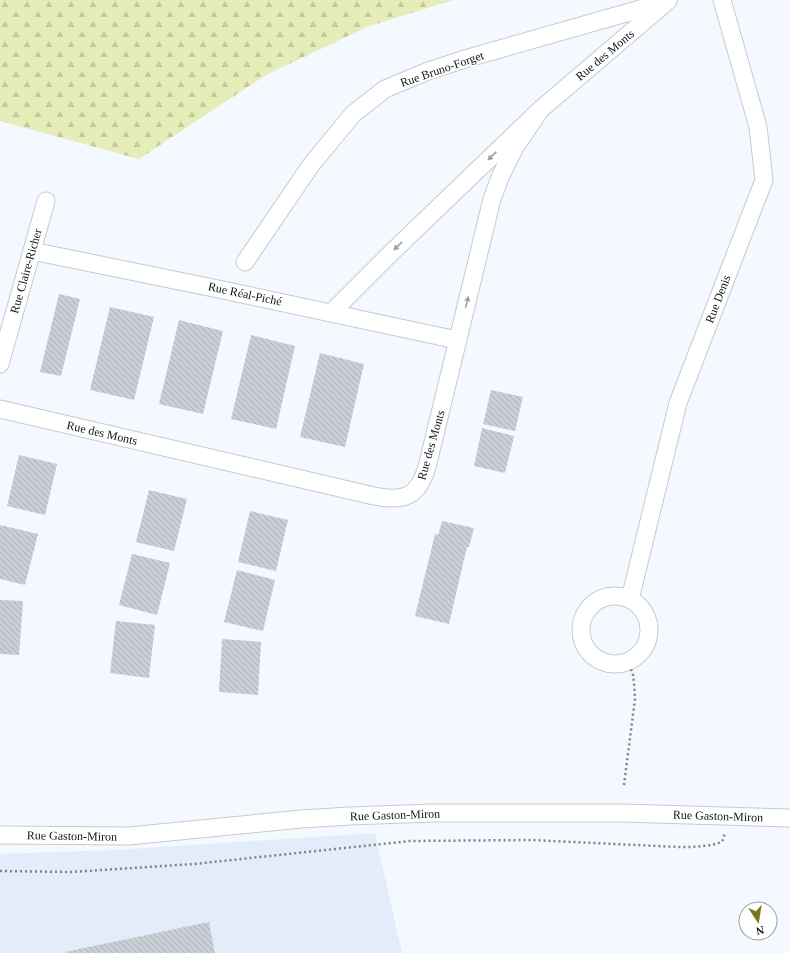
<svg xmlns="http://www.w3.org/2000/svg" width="790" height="953" viewBox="0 0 790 953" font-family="'Times New Roman',serif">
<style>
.built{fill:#e3ecf9}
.forest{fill:url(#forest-firs)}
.building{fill:url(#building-back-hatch)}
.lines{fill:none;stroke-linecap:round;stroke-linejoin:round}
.street-casing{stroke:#c6cad1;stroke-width:19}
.path{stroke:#7f8185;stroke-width:2.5;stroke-dasharray:2 3;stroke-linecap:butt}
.street{stroke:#fff;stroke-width:17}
.oneway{fill:#a0a0a1}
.labels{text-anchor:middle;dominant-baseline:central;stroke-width:4;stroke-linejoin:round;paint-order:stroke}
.street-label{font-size:12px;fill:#111214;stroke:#fff}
</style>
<defs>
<pattern id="forest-firs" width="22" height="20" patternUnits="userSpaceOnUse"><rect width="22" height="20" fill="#e6edb8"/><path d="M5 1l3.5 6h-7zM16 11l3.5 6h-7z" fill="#c4ca9d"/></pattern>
<pattern id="building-back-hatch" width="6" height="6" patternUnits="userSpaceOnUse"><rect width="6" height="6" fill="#caced5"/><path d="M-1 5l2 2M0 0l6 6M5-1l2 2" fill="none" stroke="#acb0b6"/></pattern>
</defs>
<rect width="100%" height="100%" fill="#f4f8ff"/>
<path class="built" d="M375,833L402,953H0V854L117,850Z"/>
<path class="forest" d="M0,0H453L367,27L266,75L139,159L0,121Z"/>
<g class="building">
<path d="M59,294L80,299L61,376L40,372Z"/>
<path d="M110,307L154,317L134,400L90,390Z"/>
<path d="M179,320L223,331L203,414L159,404Z"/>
<path d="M251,335L295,346L276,429L231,419Z"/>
<path d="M320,353L364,364L345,447L300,437Z"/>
<path d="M491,390L523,397L515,431L483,424Z"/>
<path d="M482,428L514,436L505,473L474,466Z"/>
<path d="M19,455L57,464L45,515L7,506Z"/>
<path d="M149,490L187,499L174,551L136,542Z"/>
<path d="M250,511L288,520L276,571L238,562Z"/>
<path d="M442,521L474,528L469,547H467L449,624L415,616L435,534L438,535Z"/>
<path d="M0,525L38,534L25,585L0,579Z"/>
<path d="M132,554L170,563L157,615L119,605Z"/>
<path d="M237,570L275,580L263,631L224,622Z"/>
<path d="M0,600L23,601L19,655L0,654Z"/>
<path d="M116,621L155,625L149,678L110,673Z"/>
<path d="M222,639L261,642L258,695L219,692Z"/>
<path d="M209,922L215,953H66L65,952Z"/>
</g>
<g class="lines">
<g class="street-casing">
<g id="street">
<path d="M32,251L223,290L457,340"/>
<path d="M245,262L311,165L353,114L385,89L428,71L465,59L668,1"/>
<path d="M331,313L391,253L541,109L663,5"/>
<path d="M0,364L46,201"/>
<path d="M0,409L374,496C404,502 418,497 427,467L492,199L501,175L515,147L541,109"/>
<circle cx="615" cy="630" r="34"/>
<path d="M630,599L678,403L764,180L758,127L722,0"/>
<path d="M0,835L129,836L301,819L350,816L432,813H622L790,818"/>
</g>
</g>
<g class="path">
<path d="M624,785L635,699L634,683L633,675L628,661"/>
<path d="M0,871L71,872L194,864L410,841L531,840L678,847C693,847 707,847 722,842L725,833"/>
</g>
<use href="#street" class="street"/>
</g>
<defs><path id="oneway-solid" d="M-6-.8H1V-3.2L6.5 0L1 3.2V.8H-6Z"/></defs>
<g class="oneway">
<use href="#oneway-solid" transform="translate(492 156) rotate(136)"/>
<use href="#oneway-solid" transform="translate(398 246) rotate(136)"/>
<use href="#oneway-solid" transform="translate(467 302) rotate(-76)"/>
</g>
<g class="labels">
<g class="street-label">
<text transform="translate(605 55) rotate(-40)">Rue des Monts</text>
<text transform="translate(442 69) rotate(-19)">Rue Bruno-Forget</text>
<text transform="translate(26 271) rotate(-74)">Rue Claire-Richer</text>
<text transform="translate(245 294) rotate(12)">Rue Réal-Piché</text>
<text transform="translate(718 299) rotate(-69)">Rue Denis</text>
<text transform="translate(102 433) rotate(13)">Rue des Monts</text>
<text transform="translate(431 445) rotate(-74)">Rue des Monts</text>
<text transform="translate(395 815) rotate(-2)">Rue Gaston-Miron</text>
<text transform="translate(718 816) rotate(2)">Rue Gaston-Miron</text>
<text transform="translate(72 836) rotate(1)">Rue Gaston-Miron</text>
</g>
</g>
<g transform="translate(758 921) rotate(168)"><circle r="19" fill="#ffffff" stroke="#a0a0a1"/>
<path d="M0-3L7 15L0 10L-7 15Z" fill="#7a781d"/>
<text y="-6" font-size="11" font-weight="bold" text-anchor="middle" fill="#111214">N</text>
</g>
</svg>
